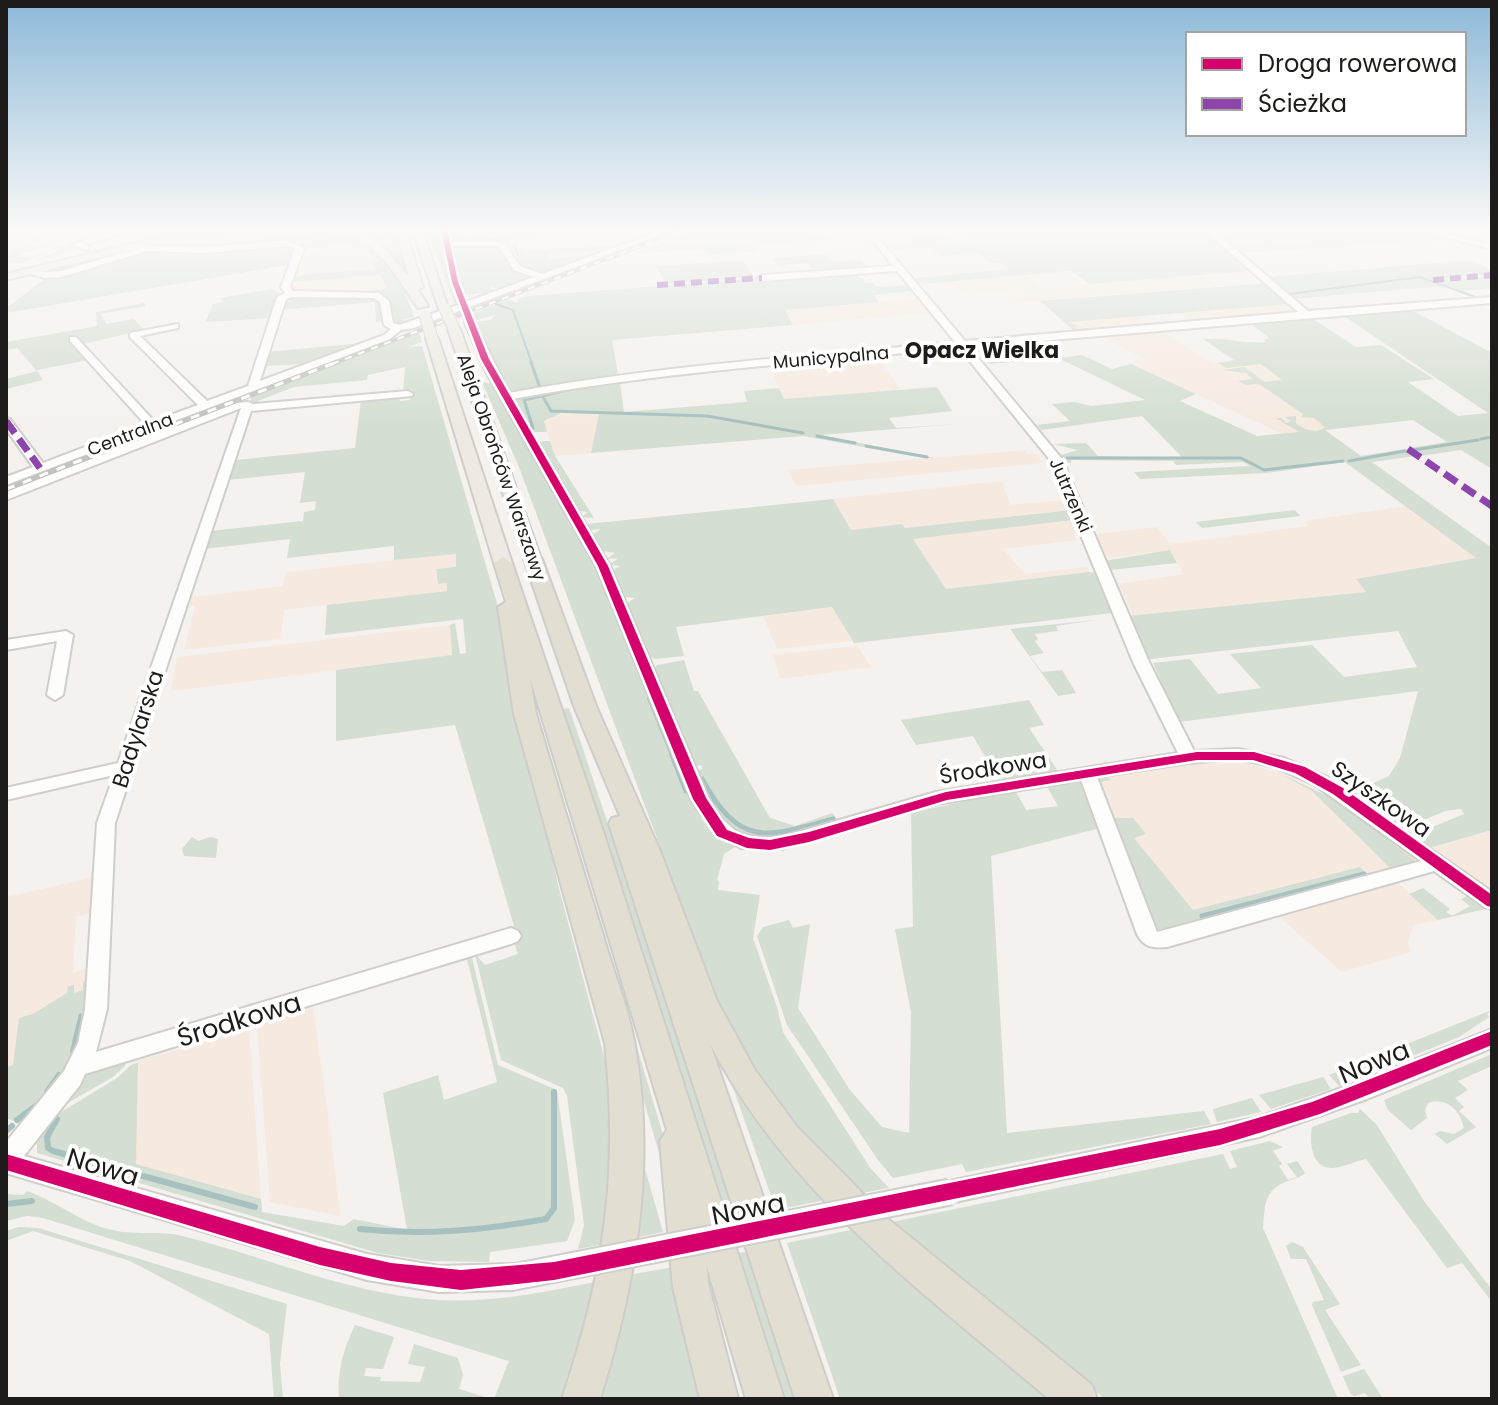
<svg xmlns="http://www.w3.org/2000/svg" width="1498" height="1405" viewBox="0 0 1498 1405" font-family="Poppins,sans-serif">
<style>
.industrial{fill:#f6eae0}
.green{fill:#d4ded2;fill-rule:evenodd}
.lines{fill:none;stroke-linecap:round;stroke-linejoin:round}
.stream-far4{stroke:#a6c1c0;stroke-width:2}
.stream-far3{stroke:#a6c1c0;stroke-width:3}
.stream-far2{stroke:#a6c1c0;stroke-width:4}
.stream-far1{stroke:#a6c1c0;stroke-width:5}
.stream{stroke:#a6c1c0;stroke-width:6}
.minor-casing{stroke:#d0cecb;stroke-width:4}
.major-casing{stroke:#cecdcb;stroke-width:4}
.highway-casing{stroke:#cecdcb;stroke-width:4}
.minor{fill:#fdfdfc;fill-rule:evenodd}
.major{fill:#eeeae3;fill-rule:evenodd}
.highway{fill:#e3ded2;fill-rule:evenodd}
.rail-far1-casing{stroke:#c3c2c2;stroke-width:4}
.rail-casing{stroke:#c3c2c2;stroke-width:5}
.rail-far1{stroke:#fff;stroke-width:2;stroke-dasharray:7;stroke-linecap:butt}
.rail{stroke:#fff;stroke-width:3;stroke-dasharray:9;stroke-linecap:butt}
.minor-bridge-far1-casing{stroke:#d0cecb;stroke-width:11;stroke-linecap:butt}
.minor-bridge-casing{stroke:#d0cecb;stroke-width:29;stroke-linecap:butt}
.major-bridge-casing{stroke:#cecdcb;stroke-width:13;stroke-linecap:butt}
.minor-bridge-far1{stroke:#fdfdfc;stroke-width:9}
.minor-bridge{stroke:#fdfdfc;stroke-width:25}
.major-bridge{stroke:#eeeae3;stroke-width:11}
.quiet-far1{stroke:#8e44ad;stroke-width:6;stroke-dasharray:11 6;stroke-linecap:butt}
.quiet{stroke:#8e44ad;stroke-width:7;stroke-dasharray:15 7;stroke-linecap:butt}
.cycleway-casing{stroke:#fff;stroke-width:5}
.cycleway{fill:#d6006c;fill-rule:evenodd}
.labels{text-anchor:middle;dominant-baseline:central;stroke-width:8;stroke-linejoin:round;paint-order:stroke}
.far-street-label{font-size:18px;fill:#1d1c1a;stroke:#fff}
.far-quarter-label{font-size:22px;font-weight:bold;fill:#1d1c1a;stroke:#fff}
.street-label{font-size:22px;fill:#1d1c1a;stroke:#fff}
.near-street-label{font-size:26px;fill:#1d1c1a;stroke:#fff}
</style>
<rect width="100%" height="100%" fill="#f4f1ee"/>
<g class="industrial">
<path d="M6,229H50L6,257Z"/>
<path d="M358,249L374,256L376,269L294,276L306,251Z"/>
<path d="M380,275L387,288L308,293L294,289L295,282Z"/>
<path d="M1027,275L1043,288L1204,275L1220,285L1018,303L1005,291L970,294L945,282Z"/>
<path d="M919,299L928,309L926,312L932,313L793,325L784,310Z"/>
<path d="M1290,302L1302,312L1195,323L1179,312Z"/>
<path d="M1136,315L1151,327L1077,333L1063,321Z"/>
<path d="M1156,328L1212,363L1234,361L1203,339L1229,337L1344,428L1283,434L1131,364L1145,359L1096,334Z"/>
<path d="M876,355L901,390L784,399L769,365Z"/>
<path d="M561,413L599,414L591,453L555,456L544,421Z"/>
<path d="M1026,450L1028,454H1038L1042,463L796,486L788,470Z"/>
<path d="M1002,481L1010,505L1063,500L1067,510L905,528L901,524L851,530L833,499Z"/>
<path d="M1406,506L1477,559L1356,580L1367,592L1133,616L1119,584L1184,574L1170,550L1108,558L1097,540V534L1157,527L1170,544L1308,526L1305,521Z"/>
<path d="M1073,520L1079,532L1074,534L1077,540L1003,549L1025,574L1087,567L1089,572L946,590L913,538Z"/>
<path d="M456,553V567L448,583V591L284,610L281,639L184,650L195,607L190,604L192,597L282,586L287,572Z"/>
<path d="M833,607L852,641L777,649L763,616Z"/>
<path d="M450,625L453,655L171,691L177,657Z"/>
<path d="M857,646L871,667L780,679L773,655Z"/>
<path d="M1246,763L1293,778L1414,857L1421,865L1157,930L1096,780L1192,764Z"/>
<path d="M1492,830V888L1486,889L1447,858L1429,848Z"/>
<path d="M95,877L93,912L76,917L73,972L90,968L89,1007L6,1074V897Z"/>
<path d="M1392,883H1398L1438,920L1413,925L1408,942L1411,952L1342,972L1277,915Z"/>
<path d="M313,1007L332,1144L340,1216L270,1202L257,1026Z"/>
<path d="M249,1028L261,1199L135,1164L138,1062Z"/>
</g>
<g class="green">
<path d="M50,229H54L32,247L50,243L68,229H93H71L53,244L31,252L21,251L22,254L15,257C45,258 70,237 90,238L73,244L75,250L32,262L65,247L28,257L46,253L21,263L6,262V257Z"/>
<path d="M359,229H395L410,276H407L375,241Z"/>
<path d="M427,229H439L459,303H454Z"/>
<path d="M447,229H458L461,236H491L468,235L463,229H608L610,234L513,240C509,243 463,242 451,241Z"/>
<path d="M695,229H806L810,235L824,234L838,239L755,245L759,251L709,255L704,249L631,254Z"/>
<path d="M993,229H1206L1267,281H1261L1250,271L1090,284L1071,271L922,284L915,278L1009,269L1002,263H990L978,253L941,256L931,247L892,250L887,243L911,241L902,235L945,232L953,240L970,239L966,234Z"/>
<path d="M1210,229H1358L1364,232L1414,229L1454,239L1238,253Z"/>
<path d="M342,231C380,244 402,279 414,317L399,320L416,322L392,324L387,298L359,292L387,288L380,275L290,282L294,279L291,276L376,269L370,261L374,256L352,243L307,248L300,244L316,237L299,243L276,241L209,248L146,247L61,272L49,273L57,271L56,269L43,271L149,242Z"/>
<path d="M517,243L523,251L621,245L606,252L548,254V259L602,254L541,273L521,266L508,245Z"/>
<path d="M284,244L295,248L288,265L6,313V308L46,278H32L48,276L137,251Z"/>
<path d="M455,245H496L503,250L512,269L530,278L500,290L489,286L496,292L468,302L485,293L463,295L451,247Z"/>
<path d="M825,254L832,262L861,260L869,269L854,271L865,283H873L877,287L909,285L913,291L874,295L879,302L785,310L793,325L612,340L618,374L516,392L508,391L489,358L474,322L491,320L495,315L474,321L471,314L509,299L516,303L520,298L530,296L838,272L815,273L808,263L778,266L773,258Z"/>
<path d="M743,260L754,277L666,284L656,266Z"/>
<path d="M1472,260L1486,267L1492,274L1432,280L1492,276V288L1463,291L1483,299L1443,286L1293,299L1266,277Z"/>
<path d="M1270,283L1289,304L1069,322L1078,326L1075,327L1078,330L1088,331L1077,333L1040,301Z"/>
<path d="M272,289L282,295L271,318L205,322L213,304L223,302L220,298Z"/>
<path d="M358,296L378,300L382,322H376L375,302L280,310L278,320L282,321L276,320L280,303L294,301L282,299L285,297Z"/>
<path d="M144,303L146,306L101,314L106,324L134,319L144,330L83,344L105,369L88,360L37,370L43,380L6,389V379L37,371L17,348L6,350V342L97,326L96,312Z"/>
<path d="M1410,309L1492,353V469L1461,450L1420,456L1414,452L1411,453L1416,456L1372,462L1492,548V830L1429,848L1414,837L1415,834L1464,814L1461,809L1445,811L1403,829L1352,793L1389,776L1400,758L1418,691L1179,722L1153,663L1190,659L1218,694L1261,688L1230,654L1312,645L1344,677L1417,667L1398,631L1151,659L1145,657L1128,616L1366,592L1356,579L1476,558L1345,462L1266,473L1140,479L1134,472L1250,466L1243,462L1176,465L1173,461L1071,460V463H1066L1061,455L1078,450L1053,444L1086,443L1098,456L1183,458L1142,416L1041,430L1037,425L1070,421L1052,404L1074,402L1091,406L1145,400L1058,358L990,364L972,346L1024,341L1057,358L1082,355L1112,369L1131,364L1196,394L1180,401L1257,436L1299,432L1276,418H1281L1286,423L1291,421L1285,417L1296,416V423C1303,430 1318,434 1325,427L1314,418L1301,417L1303,414L1259,384L1246,385L1238,381L1253,379L1246,373L1222,370L1244,367L1265,382L1282,380L1261,364L1226,368L1218,363L1234,360L1203,339C1226,337 1242,344 1266,342L1264,340L1269,338L1246,320L1310,317L1356,347L1381,345L1434,379L1408,382L1458,416L1488,413L1341,314ZM1413,420L1447,442L1361,456L1325,430Z"/>
<path d="M419,332L422,342L408,347L422,346L503,624L558,885L605,1060L611,1087L610,1243L578,1249L584,1225L567,1096L563,1088L501,1060L475,954L485,965L518,954L509,928L514,926L455,725L336,741V670L452,655L450,625L455,623L460,654L466,653L463,619L325,635L327,605L447,591V583L438,584L436,569L456,567V554L394,560V546L287,558L290,539L204,549L211,531L303,521L304,512L315,510L316,501L300,503L305,472L228,480L235,460L355,448L361,400L399,397L400,401L410,400L412,389L403,393L405,367L368,375L367,380L294,387L258,401L260,404L250,402L252,396Z"/>
<path d="M363,343L307,364L262,366L266,352Z"/>
<path d="M640,378L642,380L620,383L624,412L747,402L744,391L779,388L784,399L937,387L952,411L889,418L896,428L957,424L820,435L934,458H924L803,436L591,453L599,414L561,413L544,421L547,432H532L511,401L520,396Z"/>
<path d="M482,382L490,383L593,557L702,820L716,838L735,847L724,854L717,880L719,881L718,890L760,895L753,938L777,1007L783,1032L871,1169L889,1188L857,1194L812,1148L760,1079L720,1008L519,467Z"/>
<path d="M544,441H550L555,456L594,518L582,517L588,512L579,511L538,443Z"/>
<path d="M833,499L851,530L902,524L905,528L1072,510L1073,520L913,539L946,589L1089,572L1095,573L1112,613L854,643L832,607L676,627L684,656L655,659L648,657L626,604L635,598L623,597L612,570L621,566L609,565L618,558L607,559L615,553L603,551L593,534L601,529L590,530L587,524Z"/>
<path d="M1295,510L1300,516L1202,528L1196,522Z"/>
<path d="M1170,550L1177,563L1110,570L1104,561Z"/>
<path d="M1096,620L1056,626L1058,631L1035,634L1038,639L1035,641L1044,653L1030,656L1042,672L1062,670L1076,693L1058,696L1010,629Z"/>
<path d="M684,660L694,691H698L770,818L795,826L832,813L840,822C761,842 731,857 695,771L702,769L701,765L693,767L653,671L657,665Z"/>
<path d="M525,671L669,1155L671,1194L523,687Z"/>
<path d="M1029,700L1044,725L1029,728L1058,771L999,780L973,736L916,745L901,720Z"/>
<path d="M569,708L577,731L739,1217L728,1219L563,709Z"/>
<path d="M1273,770L1336,800L1421,865L1394,872L1312,791Z"/>
<path d="M1108,777L1111,780L1101,782L1114,818H1133L1146,834L1134,838L1193,910L1360,867L1371,878L1168,932L1157,930L1148,923L1096,780Z"/>
<path d="M1082,780L1104,827L991,856L1007,1133L1204,1111L1211,1124L966,1172L962,1164L893,1178L878,1160L787,1025L757,936L763,927L789,920L793,928L810,924L798,1008L850,1090L882,1127L909,1133L911,1013L895,929L913,927L911,813L1015,790L1026,810L1058,806L1046,785Z"/>
<path d="M192,837L198,841L211,837L218,839L216,858L184,856L182,849Z"/>
<path d="M1423,888L1450,909L1446,912L1452,916L1470,906L1461,899L1467,896L1489,908L1438,920L1409,894Z"/>
<path d="M471,954L498,1065L557,1090L575,1220L567,1241L490,1252L489,1262L429,1261L378,1253L37,1153V1139L58,1114L117,1078L131,1065L174,1049L138,1062L136,1164L261,1199L262,1212L344,1226L354,1219L407,1230L383,1093L438,1075L444,1100L497,1082L467,959L464,958Z"/>
<path d="M90,980L89,1007L72,1063L23,1124L6,1118V1067L13,1065L19,1018L33,1014L67,993L68,986L74,985V993L83,990V982Z"/>
<path d="M1492,1010L1487,1014L1489,1017L1459,1037L1339,1086L1329,1075Z"/>
<path d="M1492,1054V1066L1458,1081L1468,1090L1455,1098L1464,1107L1459,1111L1476,1127L1447,1144L1435,1134L1440,1131L1454,1134L1464,1128C1460,1111 1448,1097 1428,1103L1425,1110L1427,1118L1411,1130L1388,1110L1384,1100Z"/>
<path d="M126,1060L125,1066L113,1077L64,1105L85,1075Z"/>
<path d="M1323,1077L1331,1089L1271,1109L1259,1095Z"/>
<path d="M732,1078L825,1200L776,1210L730,1079Z"/>
<path d="M1252,1098L1261,1112L1217,1122L1213,1109Z"/>
<path d="M1360,1109L1377,1125L1424,1201L1492,1290V1302L1462,1263L1447,1268L1366,1159C1356,1161 1344,1167 1333,1168C1311,1169 1309,1141 1312,1127L1351,1113H1358Z"/>
<path d="M637,1141L663,1232L630,1239Z"/>
<path d="M1270,1141L1283,1147L1273,1151L1282,1164L1279,1166L1288,1180L1297,1177L1287,1164L1297,1161L1305,1173C1299,1178 1295,1178 1288,1181C1263,1190 1265,1206 1263,1228L1338,1399H1105L887,1223L1223,1154L1230,1169L1237,1167L1230,1151Z"/>
<path d="M27,1191C53,1200 74,1217 98,1226C131,1238 153,1229 182,1236C267,1257 349,1294 437,1300C490,1303 542,1293 594,1282L569,1399H494L509,1361L43,1218L27,1216L6,1221V1194L23,1195Z"/>
<path d="M19,1227L38,1228L287,1304L280,1363L283,1399H274L269,1334L130,1261L33,1231L6,1241V1231Z"/>
<path d="M856,1229L1046,1399H840L787,1243Z"/>
<path d="M1292,1242L1303,1247L1340,1304L1325,1310L1361,1365L1341,1372L1312,1305L1313,1302L1324,1300L1306,1259H1291L1286,1246Z"/>
<path d="M749,1251L796,1399H783L739,1253Z"/>
<path d="M673,1267L707,1399H590L624,1276Z"/>
<path d="M355,1325L394,1337L383,1369L366,1368L364,1376L381,1377L380,1381L420,1382L425,1367L408,1364L414,1344L458,1358L463,1375L459,1389L491,1399H339C337,1371 343,1350 355,1325Z"/>
<path d="M1364,1369L1383,1399H1370L1365,1393L1354,1396L1350,1393L1343,1376Z"/>
</g>
<g class="lines">
<g class="stream-far4">
<path d="M483,238L508,241"/>
<path d="M514,245L518,255"/>
<path d="M1289,294L1420,277L1481,299"/>
<path d="M496,304L513,310L532,364"/>
</g>
<g class="stream-far3">
<path d="M531,362L540,388"/>
<path d="M542,395L551,411L707,416L803,433"/>
<path d="M533,428L524,400L576,388"/>
<path d="M817,436L855,443"/>
<path d="M1481,439L1492,437"/>
<path d="M866,446L927,457"/>
<path d="M1413,450L1478,440"/>
<path d="M1067,458H1241L1264,470L1343,461"/>
<path d="M1349,461L1405,451"/>
</g>
<path class="stream-far2" d="M649,698L673,757"/>
<g class="stream-far1">
<path d="M672,755L686,791"/>
<path d="M702,779C740,848 765,838 833,819"/>
<path d="M1202,916L1364,874"/>
<path d="M75,1041L81,1016"/>
</g>
<g class="stream">
<path d="M73,1052L76,1039"/>
<path d="M47,1092L59,1075"/>
<path d="M57,1119L47,1137L48,1148L53,1151L255,1207"/>
<path d="M17,1120L36,1106"/>
<path d="M6,1131L12,1126"/>
<path d="M6,1204L32,1201"/>
<path d="M360,1229C424,1236 483,1230 546,1219L554,1208V1092"/>
</g>
<g class="minor-casing">
<g id="minor">
<path d="M122,229H135L84,245L88,247V251L72,245Z"/>
<path d="M440,229H448L451,242H503L520,266L542,274L665,229H676L414,328L401,330L390,339L6,485V477L33,467L6,429V418L10,419L43,463L145,424L70,341V337H76L154,421L198,405L130,337V333L178,324V328L140,336L207,401L248,386L277,297L285,293L281,287L295,249L287,246L206,253L147,251L62,277L45,278L28,273V269L45,272L61,271L146,246L206,247L288,241L304,248L290,287L293,291L379,293L389,301L393,323L399,325L461,304L457,302ZM452,246H498L514,270L534,277L466,302ZM291,297L374,298L380,302L384,325L391,329L384,335L260,381L286,299Z"/>
<path d="M863,229H871L965,341L1298,312L1203,229H1212L1308,311L1492,297V303L969,347L1062,459L1149,662L1194,751L1238,749L1284,758L1327,777L1492,892V909L1485,907L1434,871L1167,947C1153,948 1144,948 1137,934L1081,780L937,804L781,849L741,848L716,835L691,799L596,566L486,372L465,323L470,320L475,323L509,393C656,366 806,356 955,342L897,271L762,281L758,278L762,275L893,266ZM959,348L1050,460L1133,662L1178,753L936,792L781,837H753L738,833L721,818L709,799L610,566L512,399C660,372 810,362 959,348ZM1238,759L1274,767L1315,785L1421,861L1157,932L1097,777L1188,763Z"/>
<path d="M1414,229H1428L1492,245V249Z"/>
<path d="M408,391L413,394L412,396L251,411L115,823L107,1009L96,1052L511,928L518,931L521,936L518,941L511,944L85,1074L80,1085L24,1156L367,1254L439,1266L514,1264L523,1268L527,1277L523,1286L514,1290L439,1292L367,1280L6,1173V1142L64,1071L78,1043L85,1009L97,823L114,775L6,800V788L118,763L241,408L6,500V492L236,403L248,402L253,404Z"/>
<path d="M66,631L73,635L63,695L55,700L47,695L57,641L6,650V640Z"/>
<path d="M1492,1029V1048L1367,1099L1259,1137L950,1203L941,1200L938,1192L941,1184L950,1181L1259,1117L1353,1084Z"/>
</g>
</g>
<g class="major-casing">
<g id="major">
<path d="M301,229H361L387,251L409,277L395,229H405L423,287L418,290L428,306L418,308L389,266L361,238L321,233L223,243H160L6,280V274L160,237H223Z"/>
<path d="M412,229H422L449,311L439,309Z"/>
<path d="M454,325L460,329L541,559L539,563H527L525,559L448,329Z"/>
<path d="M428,335L438,338L512,563L509,567L503,568L494,563L426,338Z"/>
</g>
</g>
<g class="highway-casing">
<g id="highway">
<path d="M533,553L542,559L596,706L660,851L717,1001L755,1070L797,1127L888,1219L1092,1385L1097,1399H1049C921,1291 789,1195 710,1044L833,1399H795L609,824L612,818L620,816L574,706L524,559Z"/>
<path d="M503,557L512,563L602,828L784,1399H746L706,1264L709,1287L738,1399H700L673,1287L660,1141L667,1130L530,678L536,714C558,788 580,861 603,935C613,971 629,1009 635,1046C656,1167 636,1284 600,1399H562C604,1274 619,1175 605,1043L514,714L498,607L506,602L494,563Z"/>
</g>
</g>
<use href="#minor" class="minor"/>
<use href="#major" class="major"/>
<use href="#highway" class="highway"/>
<g class="rail-far1-casing">
<path id="rail-far1" d="M332,364L685,229"/>
</g>
<g class="rail-casing">
<path id="rail" d="M6,489L337,362"/>
</g>
<use href="#rail-far1" class="rail-far1"/>
<use href="#rail" class="rail"/>
<g class="minor-bridge-far1-casing">
<path id="minor-bridge-far1" d="M462,302L470,323"/>
</g>
<g class="minor-bridge-casing">
<path id="minor-bridge" d="M514,1277L950,1192"/>
</g>
<g class="major-bridge-casing">
<g id="major-bridge">
<path d="M445,309L454,329"/>
<path d="M425,316L432,338"/>
</g>
</g>
<use href="#minor-bridge-far1" class="minor-bridge-far1"/>
<use href="#minor-bridge" class="minor-bridge"/>
<use href="#major-bridge" class="major-bridge"/>
<g class="quiet-far1">
<path d="M1433,280L1492,275"/>
<path d="M657,285L762,278"/>
</g>
<g class="quiet">
<path d="M6,421L40,468"/>
<path d="M1408,449L1492,506"/>
</g>
<g class="cycleway-casing">
<g id="cycleway">
<path d="M441,229H447L458,282L489,359L608,566L706,798L727,830L749,838L770,840L809,832L946,792L1197,752H1254L1305,767L1343,788L1492,895V907L1487,906L1333,794L1295,773L1253,760H1197L947,800L809,842L770,850L747,848L717,836L693,799L598,566L481,359L452,282Z"/>
<path d="M1492,1031V1045L1320,1114L1220,1145L554,1280L461,1290L391,1281L320,1265L6,1170V1154L320,1247L391,1263L461,1270L554,1262L1220,1129L1312,1102Z"/>
</g>
</g>
<use href="#cycleway" class="cycleway"/>
</g>
<linearGradient id="sky" x2="0" y2="1"><stop stop-color="#8db9d8"/><stop offset="0.54" stop-color="#faf9f7"/><stop offset="1" stop-color="#faf9f7" stop-opacity="0"/></linearGradient>
<rect width="1498" height="426" fill="url(#sky)"/>
<g class="labels">
<g class="far-street-label">
<text transform="translate(831 357) rotate(-5)">Municypalna</text>
<text transform="translate(130 434) rotate(-21)">Centralna</text>
<text transform="translate(502 467) rotate(71)">Aleja Obrońców Warszawy</text>
<text transform="translate(1071 495) rotate(66)">Jutrzenki</text>
</g>
<g class="far-quarter-label">
<text x="982" y="350">Opacz Wielka</text>
</g>
<g class="street-label">
<text transform="translate(138 729) rotate(-72)">Badylarska</text>
<text transform="translate(993 768) rotate(-9)">Środkowa</text>
<text transform="translate(1381 799) rotate(35)">Szyszkowa</text>
</g>
<g class="near-street-label">
<text transform="translate(239 1020) rotate(-17)">Środkowa</text>
<text transform="translate(1374 1062) rotate(-22)">Nowa</text>
<text transform="translate(103 1167) rotate(17)">Nowa</text>
<text transform="translate(748 1209) rotate(-11)">Nowa</text>
</g>
</g>
<rect width="1498" height="1405" fill="none" stroke="#1d1c1a" stroke-width="16"/>
<rect x="1186" y="32" width="280" height="104" fill="#ffffff" stroke="#a5a4a3" stroke-width="2"/>
<rect x="1202" y="58" width="40" height="12" fill="#d6006c" stroke="#a5a4a3" stroke-width="2"/>
<text x="1258" y="72" font-size="24" fill="#1d1c1a">Droga rowerowa</text>
<rect x="1202" y="98" width="40" height="12" fill="#8e44ad" stroke="#a5a4a3" stroke-width="2"/>
<text x="1258" y="112" font-size="24" fill="#1d1c1a">Ścieżka</text>
</svg>
